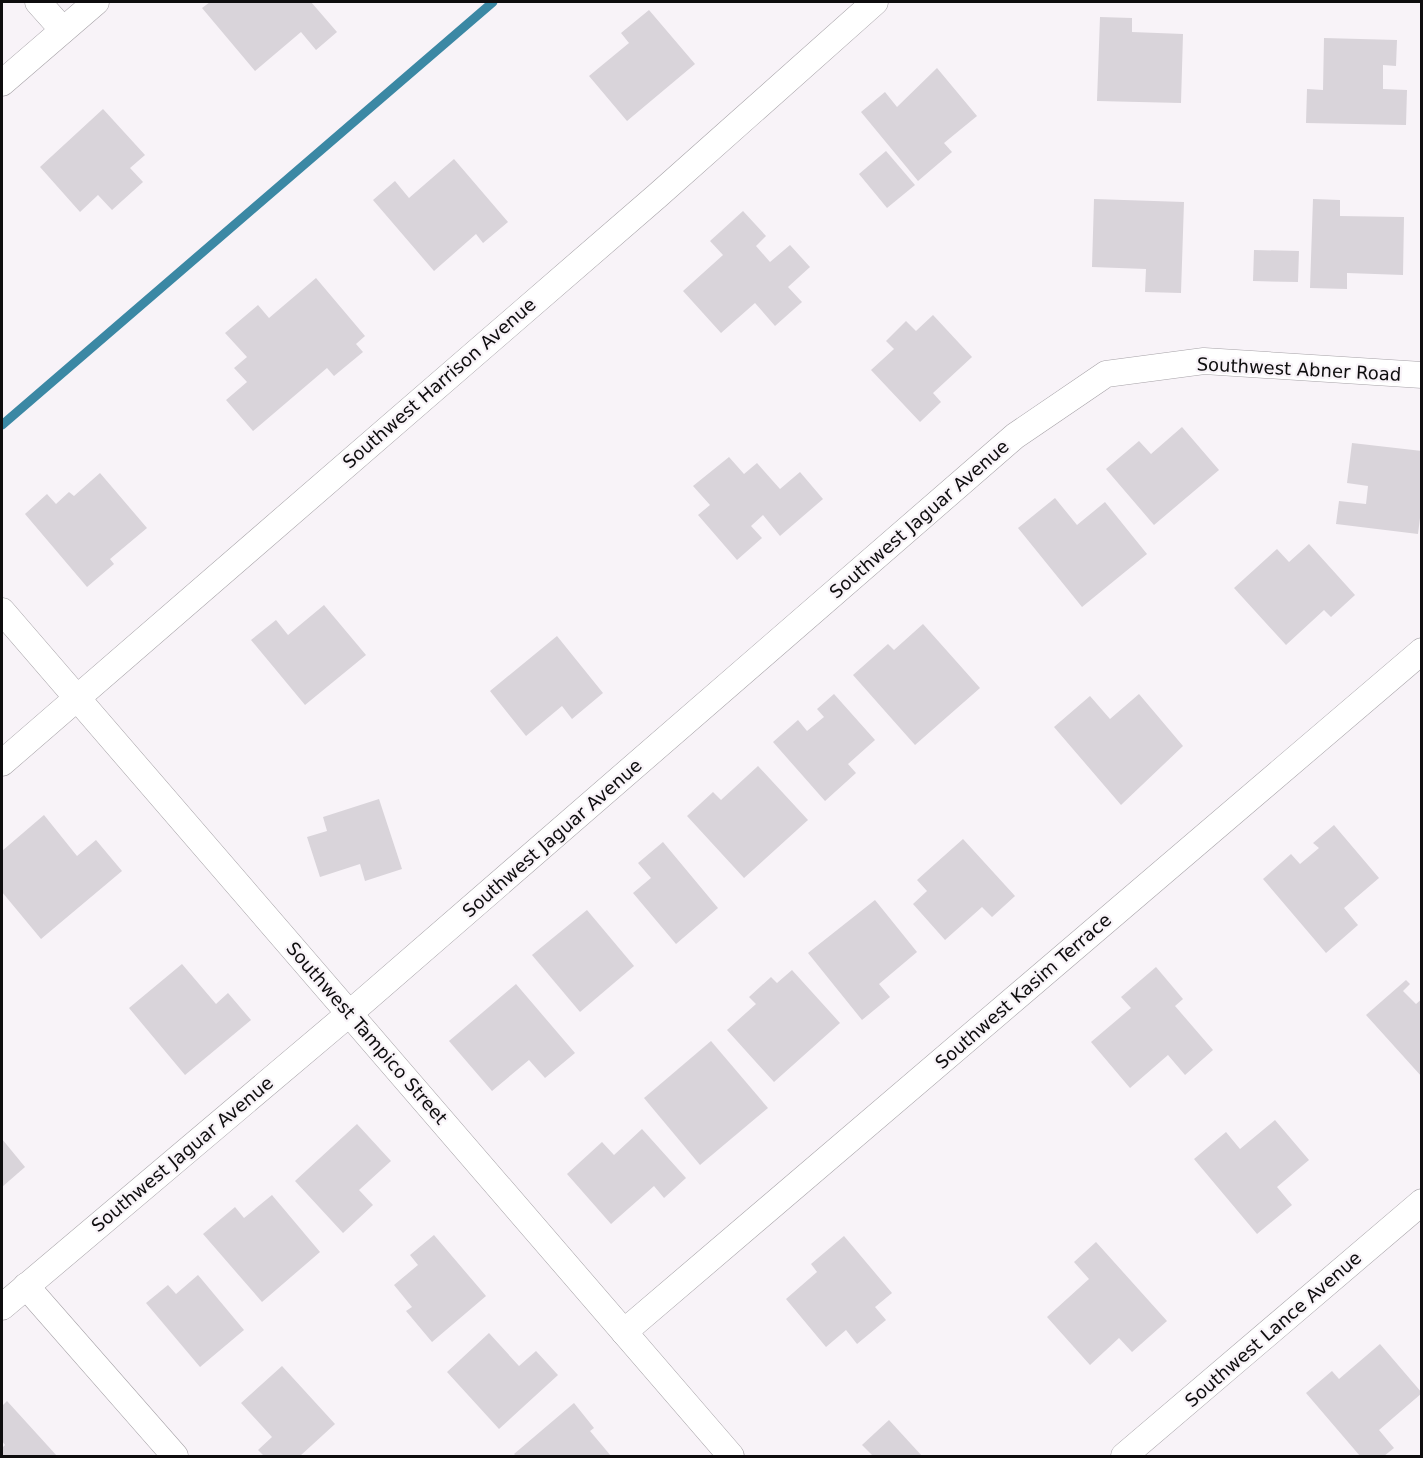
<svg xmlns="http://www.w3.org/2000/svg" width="1423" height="1458" viewBox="0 0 1423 1458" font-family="'DejaVu Sans',sans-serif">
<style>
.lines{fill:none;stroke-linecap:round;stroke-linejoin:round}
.stream{stroke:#3b88a4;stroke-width:9}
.building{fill:#d9d4da}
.street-casing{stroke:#a6a2a7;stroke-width:27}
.street{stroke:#fff;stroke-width:26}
.labels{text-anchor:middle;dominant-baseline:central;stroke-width:4.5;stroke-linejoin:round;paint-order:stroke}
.street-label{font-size:18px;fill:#0e0d0e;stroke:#f8f3f8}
</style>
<rect width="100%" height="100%" fill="#f8f3f8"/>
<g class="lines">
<path class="stream" d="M2,425L493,2"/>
</g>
<g class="building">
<path d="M210,2H311L337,32L316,50L301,32L255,71L202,8Z"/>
<path d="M649,10L695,64L627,121L589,76L629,43L621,33Z"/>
<path d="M1100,17L1132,18V32L1183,34L1181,103L1097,101Z"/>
<path d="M1324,38L1397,40L1396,66L1383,65V89L1407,90L1406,125L1306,123L1307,89L1323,90Z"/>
<path d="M937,68L977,116L944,143L952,152L918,181L861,112L885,92L897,107Z"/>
<path d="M103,109L145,155L130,168L143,182L112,210L98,195L80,212L40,167Z"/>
<path d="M886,151L915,185L887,208L859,174Z"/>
<path d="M454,159L508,222L483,243L476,234L434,271L373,200L395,181L409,198Z"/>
<path d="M1094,199L1184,202L1181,293L1145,292L1146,269L1092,267Z"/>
<path d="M1313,199L1340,200V216L1404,217L1403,275L1347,273V289L1310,288Z"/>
<path d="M743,211L766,236L756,246L770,262L790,245L810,267L788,287L802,302L775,326L755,303L721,333L683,291L723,255L710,241Z"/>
<path d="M1254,250L1299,251L1298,282L1253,281Z"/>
<path d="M316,278L365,336L356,344L363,352L334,376L327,368L253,431L226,400L247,382L234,368L247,357L225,333L258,305L269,318Z"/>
<path d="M933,315L972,357L933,393L941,402L920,422L871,370L894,349L886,341L906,321L916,331Z"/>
<path d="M1182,427L1219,470L1154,525L1106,469L1139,441L1151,454Z"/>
<path d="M1352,443L1422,451V502L1418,534L1336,524L1339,501L1366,504L1368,486L1347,483Z"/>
<path d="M729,457L744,474L757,463L780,489L800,472L823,499L780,536L763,515L751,526L762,538L737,560L698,515L710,505L693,486Z"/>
<path d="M100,473L147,528L110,559L114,564L87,587L25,514L47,494L56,504L69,492L74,496Z"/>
<path d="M1055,498L1077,525L1105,502L1147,554L1082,607L1018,528Z"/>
<path d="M1309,544L1355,595L1331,617L1324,610L1286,645L1234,588L1277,549L1289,562Z"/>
<path d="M324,605L366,655L305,705L251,640L276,620L288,635Z"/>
<path d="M923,624L980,688L915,745L853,675L888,644L894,650Z"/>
<path d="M557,636L603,693L572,719L562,706L526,736L490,691Z"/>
<path d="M834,694L875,740L848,764L856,773L825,801L773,742L798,720L807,731L824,717L817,709Z"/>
<path d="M1139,694L1183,746L1121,805L1054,727L1090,696L1110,719Z"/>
<path d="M758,766L808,820L744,878L687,816L713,792L721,800Z"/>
<path d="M379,799L402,869L365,881L360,864L320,877L307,837L327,831L323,817Z"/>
<path d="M44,815L77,856L96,840L122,871L41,939L2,892V851Z"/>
<path d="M1334,825L1379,878L1344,908L1358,925L1326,953L1263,879L1291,854L1300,864L1319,848L1313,843Z"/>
<path d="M963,839L1015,896L992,917L982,907L945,940L913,904L927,891L917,880Z"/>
<path d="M663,842L718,908L676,944L633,893L651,878L638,863Z"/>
<path d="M875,900L917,952L879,984L890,997L862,1020L808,953Z"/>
<path d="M587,910L634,966L580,1012L532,955Z"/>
<path d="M182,964L216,1004L228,993L251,1020L185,1075L129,1008Z"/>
<path d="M1156,967L1183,999L1175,1006L1213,1050L1185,1075L1168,1055L1130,1088L1091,1042L1131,1008L1121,997Z"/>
<path d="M792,970L840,1023L774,1082L727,1030L756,1004L749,997L771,977L777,983Z"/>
<path d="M1406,980L1410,984L1403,991L1416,1004L1422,999V1077L1366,1015Z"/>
<path d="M516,984L575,1053L545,1078L529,1060L492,1091L449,1041Z"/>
<path d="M711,1041L768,1108L700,1165L644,1098Z"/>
<path d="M1275,1120L1309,1160L1277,1187L1292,1205L1257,1234L1194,1159L1226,1132L1240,1149Z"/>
<path d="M357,1124L391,1161L359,1190L373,1205L343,1233L295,1181Z"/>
<path d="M642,1129L686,1178L664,1198L654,1186L611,1224L567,1174L602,1142L614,1155Z"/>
<path d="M2,1139L25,1167L2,1187Z"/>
<path d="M272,1195L320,1252L262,1302L203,1234L235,1207L244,1218Z"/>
<path d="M434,1235L486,1296L432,1342L406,1311L412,1307L394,1285L418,1265L410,1255Z"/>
<path d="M844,1236L892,1293L875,1307L886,1320L857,1344L846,1330L826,1347L786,1299L817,1272L811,1264Z"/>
<path d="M1096,1242L1167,1321L1132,1352L1119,1338L1090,1365L1047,1317L1089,1279L1074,1262Z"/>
<path d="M198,1275L244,1330L200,1367L146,1303L168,1285L176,1294Z"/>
<path d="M489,1333L519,1366L536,1351L558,1375L499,1429L447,1372Z"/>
<path d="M1380,1344L1422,1393L1379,1430L1394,1448L1384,1456H1360L1306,1393L1332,1371L1339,1379Z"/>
<path d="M282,1366L335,1424L300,1456H264L258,1450L272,1437L241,1403Z"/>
<path d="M7,1401L57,1456H2V1448L5,1445L2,1441V1406Z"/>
<path d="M574,1403L594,1428L590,1431L611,1456H516L514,1454Z"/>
<path d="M889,1420L922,1456H873L862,1445Z"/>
</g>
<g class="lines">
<g class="street-casing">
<g id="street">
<path d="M38,2L63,30"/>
<path d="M2,83L96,2"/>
<path d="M2,611L731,1456"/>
<path d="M2,763L657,196L875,2"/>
<path d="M26,1286L175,1456"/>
<path d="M2,1307L350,1013L1015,436L1106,374L1204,361L1422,375"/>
<path d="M624,1332L1422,651"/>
<path d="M1124,1456L1422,1202"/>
</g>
</g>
<use href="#street" class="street"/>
</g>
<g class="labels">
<g class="street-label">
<text transform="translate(1299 369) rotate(3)">Southwest Abner Road</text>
<text transform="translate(439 383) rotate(-41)">Southwest Harrison Avenue</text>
<text transform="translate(919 519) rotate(-41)">Southwest Jaguar Avenue</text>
<text transform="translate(552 838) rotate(-41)">Southwest Jaguar Avenue</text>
<text transform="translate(1023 991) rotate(-41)">Southwest Kasim Terrace</text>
<text transform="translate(367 1033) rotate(49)">Southwest Tampico Street</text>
<text transform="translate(182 1154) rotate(-40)">Southwest Jaguar Avenue</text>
<text transform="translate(1273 1329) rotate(-41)">Southwest Lance Avenue</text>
</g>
</g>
<rect width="1423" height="1458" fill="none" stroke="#0e0d0e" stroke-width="6"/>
</svg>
